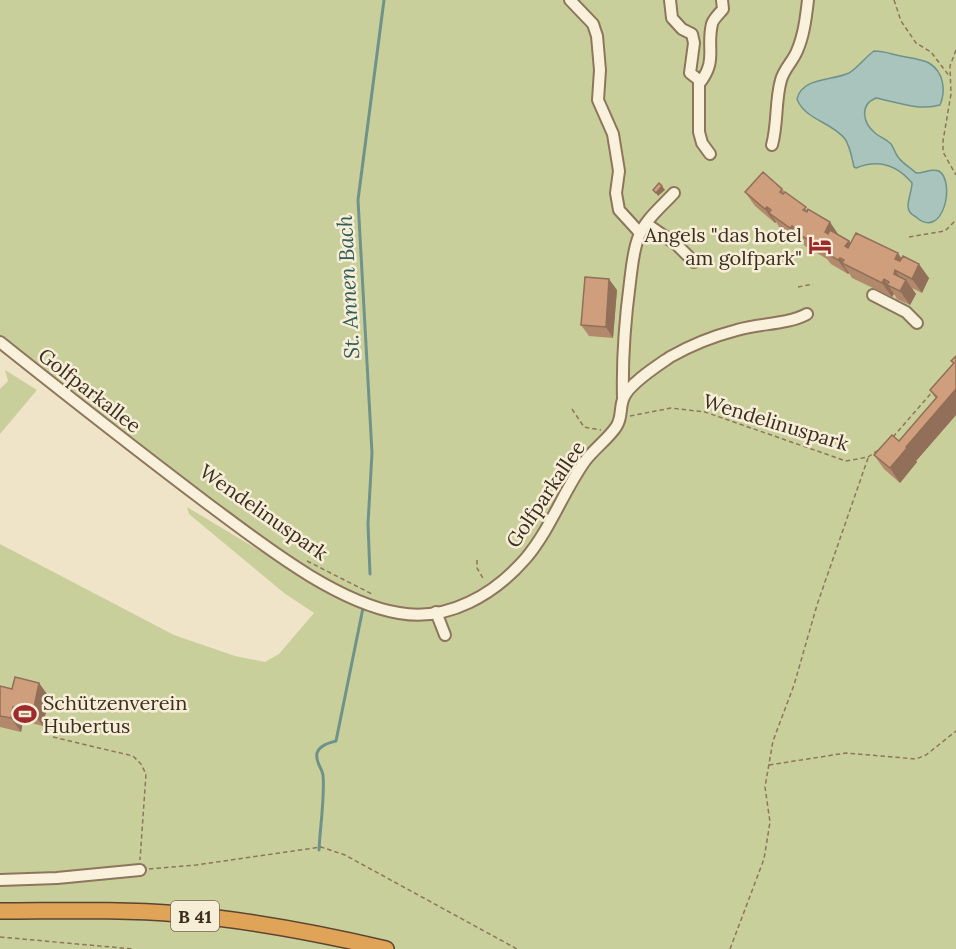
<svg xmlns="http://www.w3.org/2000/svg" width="956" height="949" viewBox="0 0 956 949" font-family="Lora,serif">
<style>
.green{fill:#c9cf9b}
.water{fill:#a9c4bc;stroke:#6f938a;stroke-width:1.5}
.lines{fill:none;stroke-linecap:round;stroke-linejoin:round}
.stream{stroke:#6f938a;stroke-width:3}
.minor-casing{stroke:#8d765c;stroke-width:14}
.highway-casing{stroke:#5b4430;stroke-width:18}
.path{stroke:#8d765c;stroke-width:1.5;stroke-dasharray:4.5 3;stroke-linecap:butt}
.minor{stroke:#faf1dc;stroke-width:10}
.highway{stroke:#e0a458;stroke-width:15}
.wall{fill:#b2896c}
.shaded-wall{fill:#916f58}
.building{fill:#cf9f7d;stroke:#916f58;stroke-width:1.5}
.labels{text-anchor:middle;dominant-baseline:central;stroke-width:5;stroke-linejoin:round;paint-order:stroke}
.shield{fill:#f7eed8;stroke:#756857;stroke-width:1.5}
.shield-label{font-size:18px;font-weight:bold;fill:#3d2e20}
.poi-label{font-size:20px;fill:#3d2e20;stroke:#f7eed8;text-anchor:end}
.street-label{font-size:20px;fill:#3d2e20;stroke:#f7eed8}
.water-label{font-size:21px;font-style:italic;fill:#2f5d5a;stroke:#f7eed8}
</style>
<rect width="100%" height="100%" fill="#f0e4c8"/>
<g class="green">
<path d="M0,0H956V949H0V544L174,635L235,656L265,662L279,654L314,613L284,593L189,514L187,507L272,558L0,351Z"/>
<path d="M5,370L37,390L0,434V389L8,381Z"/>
</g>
<path class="water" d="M874,51C884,51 891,54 901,56C910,58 921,59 929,63C944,72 946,91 940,105C919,111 896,102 876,98C859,105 863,123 875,133C880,137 886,139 891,144C894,148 895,153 898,157C902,163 911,168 916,173C925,173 931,168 939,171C956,182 943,241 916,217C912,215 908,211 908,206C908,199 912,190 912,183C897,165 878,159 856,168L854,167C852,158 850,146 845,139C832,122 805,120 797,99C802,77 832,81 849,73C858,68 865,57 874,51Z"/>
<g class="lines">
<g class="stream">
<path d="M370,574L368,524L372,453L358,200L384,0"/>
<path d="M319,850C320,828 325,796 323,775C322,768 315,762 317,753C320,745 329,743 336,741L363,608"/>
</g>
<g class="minor-casing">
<g id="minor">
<path d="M570,0L593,24L597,36L600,70L598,100L613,134L619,171L616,193L619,210L640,233"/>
<path d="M670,0L672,18L682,29L692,34L694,43L690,73L699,80V132L702,143L710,154"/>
<path d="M699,84C718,60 706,49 712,24C713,19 720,13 723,9L722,0"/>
<path d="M772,145C778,123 775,101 781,80C784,69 793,61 797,51C804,35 806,17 808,0"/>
<path d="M647,224L677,245L694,262"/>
<path d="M873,295L906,312L917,323"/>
<path d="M0,342C69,397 138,451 208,504C261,543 334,602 399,613C448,622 495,594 526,558C551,528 563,492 585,461C594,449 608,439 616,427C623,417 619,407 624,397C630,383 657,366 670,357C691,345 714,336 737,330C760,323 786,325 807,314"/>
<path d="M623,398C622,359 625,320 630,282C632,267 633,250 639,236C645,220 662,206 674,193"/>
<path d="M436,612L445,635"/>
<path d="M0,880L57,878L140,870"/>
</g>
</g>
<g class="highway-casing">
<path id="highway" d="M0,911C59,911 119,909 179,914C249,920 318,933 386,949"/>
</g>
<g class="path">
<path d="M894,0L901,21L916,43L931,52L950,77"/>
<path d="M956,50L950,66L951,94L943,141V152L956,175"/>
<path d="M909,237L945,231L956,220"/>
<path d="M798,287L813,284"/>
<path d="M572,409L584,427L601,430"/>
<path d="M630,416L671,408L705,412L846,461L868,457L880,449"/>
<path d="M893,437L933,391"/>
<path d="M477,560V568L484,580"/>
<path d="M307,561L372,594"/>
<path d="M53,737L133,756L141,764L146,774L140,860"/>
<path d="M769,765L846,753L916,759L926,755L956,731"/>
<path d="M149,869L196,865L321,847L345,855L517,949"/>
<path d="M0,937L133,949"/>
<path d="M730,949L764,859L770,822L765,787L773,741L794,685L817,605L868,458"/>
</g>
<use href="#minor" class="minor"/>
<use href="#highway" class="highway"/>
</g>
<g class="wall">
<path d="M782,189L785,192L840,236L849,241L851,244L901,259L929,278L922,293L912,288L916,294L910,305L897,299L894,294L892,297L852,278L849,273L848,274L831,264L827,259L805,246L801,241L800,242L779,227L776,222L775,223L755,206L745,192Z"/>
<path d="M617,290L613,338L589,336L581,325Z"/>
<path d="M956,356V415L916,461L917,462L900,483L884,469L874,455L899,441L936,399L930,390L953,363L951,361Z"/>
<path d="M39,683L49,697L43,726L23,721L21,732L0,727V686L12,689Z"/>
</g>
<g class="shaded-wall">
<path d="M662,186L665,190L658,196L656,193Z"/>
<path d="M767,207L773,216L769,213L776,222L775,223L765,209Z"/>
<path d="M830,222L840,237L834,247L825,232Z"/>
<path d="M792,226L801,241L800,242L790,228Z"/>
<path d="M849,241L858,255L845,246Z"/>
<path d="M818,243L825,253L821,250L827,259L817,245Z"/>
<path d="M898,253L907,267L895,259Z"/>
<path d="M840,258L845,265L842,263L849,273L848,274L838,260Z"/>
<path d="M919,264L929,278L922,293L912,279Z"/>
<path d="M895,270L904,283L906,280L916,294L910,305L900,291L894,274Z"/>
<path d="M609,279L617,290L613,338L606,327Z"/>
<path d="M884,279L894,294L892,297L882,283Z"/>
<path d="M956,389V415L916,461L917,462L900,483L890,468L906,447Z"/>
<path d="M39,683L49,697L43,726L33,712Z"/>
<path d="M13,707L23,721L21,732L11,718Z"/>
</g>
<g class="building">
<path d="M763,172L782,189L780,192L783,194L785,192L806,207L803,210L807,212L808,209L830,222L825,232L828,234L830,230L849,241L845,246L848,248L856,233L898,253L895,259L900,261L903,256L919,264L912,279L895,270L894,274L906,280L900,291L887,285L889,282L884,279L882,283L842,263L844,260L840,258L838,260L821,250L823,246L818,243L817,245L795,232L796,229L792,226L790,228L769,213L771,210L767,207L765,209L745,192Z"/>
<path d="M659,183L662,186L656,193L653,190Z"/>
<path d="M585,277L609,279L606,327L581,325Z"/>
<path d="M956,356V389L906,447L907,448L890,468L874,455L892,435L899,441L937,397L930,390L954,363L951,361Z"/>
<path d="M15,677L39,683L33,712L13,707L11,718L0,716V686L12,689Z"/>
</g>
<defs>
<g id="hotel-bare" transform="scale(1.8)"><path d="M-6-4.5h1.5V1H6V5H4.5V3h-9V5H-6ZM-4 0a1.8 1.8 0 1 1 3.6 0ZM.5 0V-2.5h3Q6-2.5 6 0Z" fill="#9e2a2b" stroke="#f7eed8" stroke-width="2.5" paint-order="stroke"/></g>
<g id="stadium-bare" transform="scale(1.8)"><path d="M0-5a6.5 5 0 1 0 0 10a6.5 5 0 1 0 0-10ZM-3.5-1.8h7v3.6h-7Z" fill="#9e2a2b" stroke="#f7eed8" stroke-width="2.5" paint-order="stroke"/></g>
</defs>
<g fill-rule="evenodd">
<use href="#hotel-bare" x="820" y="245"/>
<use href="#stadium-bare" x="25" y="714"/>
</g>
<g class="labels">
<rect class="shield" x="171" y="901" width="48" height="30" rx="4.5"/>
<g class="shield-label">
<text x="195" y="916">B 41</text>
</g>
<g class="poi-label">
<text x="802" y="234">Angels "das hotel<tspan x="802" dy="23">am golfpark"</tspan></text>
<text x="43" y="702" text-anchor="start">Schützenverein<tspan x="43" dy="23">Hubertus</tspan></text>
</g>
<g class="street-label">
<text transform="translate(90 390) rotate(38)">Golfparkallee</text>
<text transform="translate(776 422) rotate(17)">Wendelinuspark</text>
<text transform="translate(545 494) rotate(-56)">Golfparkallee</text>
<text transform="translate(264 512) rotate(35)">Wendelinuspark</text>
</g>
<g class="water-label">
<text transform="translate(348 287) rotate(-93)">St. Annen Bach</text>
</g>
</g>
</svg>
